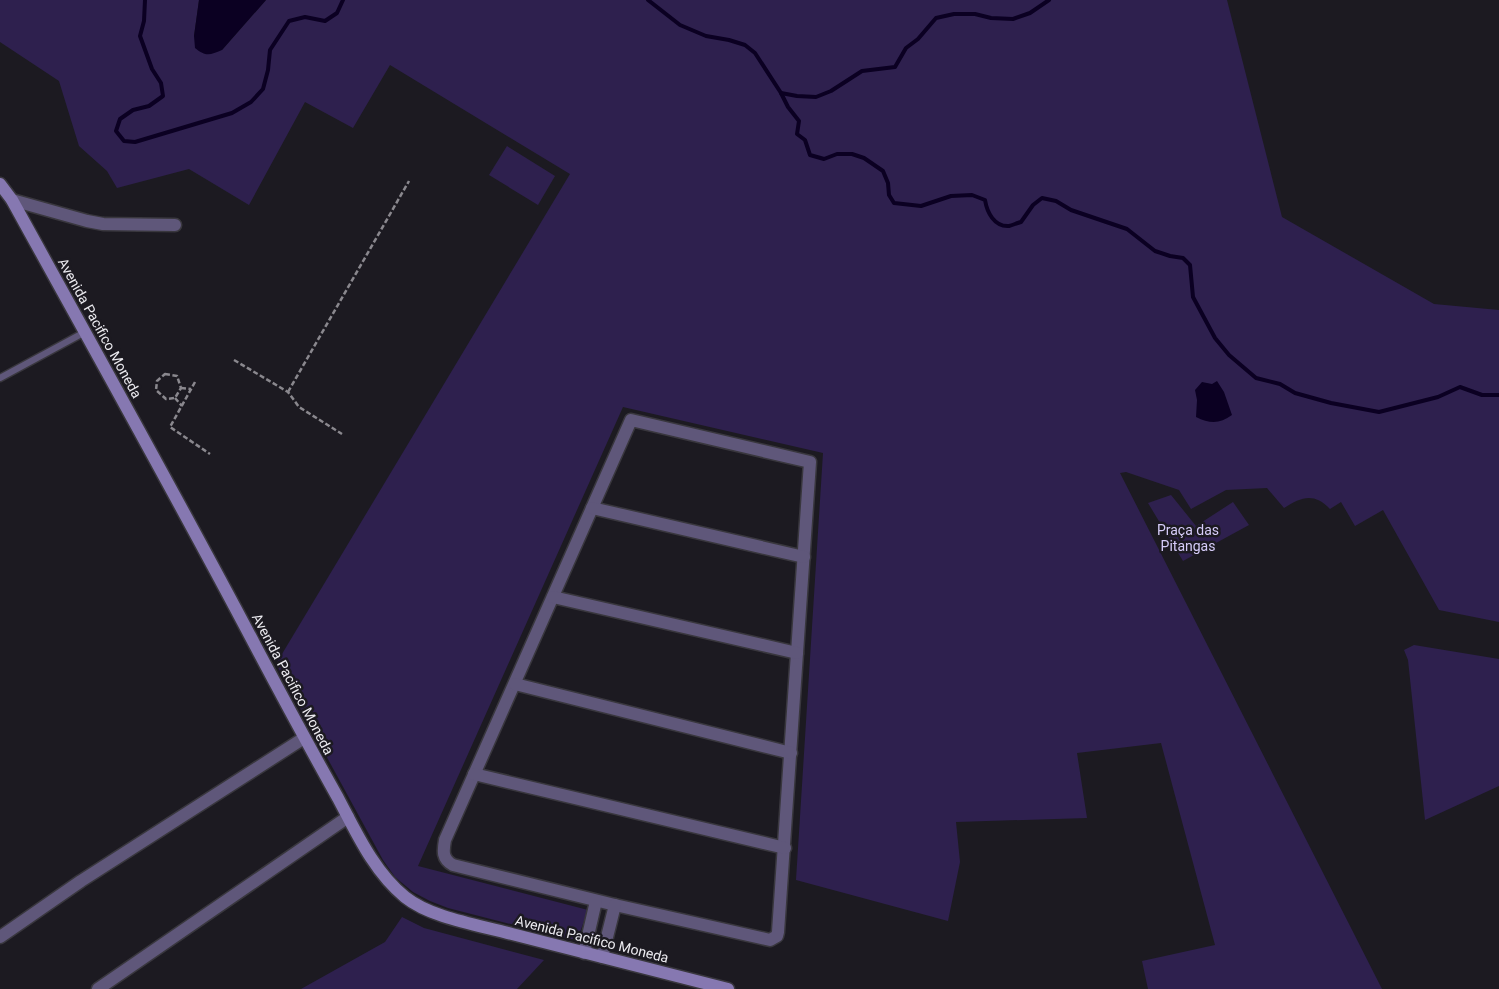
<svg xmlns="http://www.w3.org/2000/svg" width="1499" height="989" viewBox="0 0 1499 989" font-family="Roboto,sans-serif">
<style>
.green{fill:#2e204e}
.water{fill:#0b0022}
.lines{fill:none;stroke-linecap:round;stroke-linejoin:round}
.stream{stroke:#0b0022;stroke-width:4}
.lane-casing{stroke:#39373e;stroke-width:9}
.street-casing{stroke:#39373e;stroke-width:15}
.secondary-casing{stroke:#39373e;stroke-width:15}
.path{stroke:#8a888e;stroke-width:2.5;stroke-dasharray:5 2.5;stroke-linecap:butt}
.lane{stroke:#5f577a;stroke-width:6}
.street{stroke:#5f577a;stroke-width:12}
.secondary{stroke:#8678b1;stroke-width:12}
.labels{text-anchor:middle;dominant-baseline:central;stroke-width:5;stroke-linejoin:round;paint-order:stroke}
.street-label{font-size:14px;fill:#ecebf0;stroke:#1c1a21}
.park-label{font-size:14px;fill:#d6ccf9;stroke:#1c1a21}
</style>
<rect width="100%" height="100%" fill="#1c1a21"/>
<g class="green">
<path d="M0,0H199L194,36L222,50L266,0H1227L1282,217L1434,304L1499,310V622L1439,610L1383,510L1355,526L1341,502L1330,509C1314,492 1301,497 1284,508L1267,488L1226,490L1191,509L1179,490L1126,472L1120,473L1382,989H1148L1142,961L1215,945L1161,743L1077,753L1087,818L956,822L960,862L948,921L796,880L823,453L623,407L418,866L588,910L579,935L575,939H569L448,908L430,901L413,892L395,877L383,860L276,664L570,174L390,65L353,128L305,102L249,205L189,169L117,188L107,171L79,146L59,81L0,42Z"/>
<path d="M507,146L555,176L538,205L489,175Z"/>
<path d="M1171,495L1196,526L1233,502L1249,525L1183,561L1148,503Z"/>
<path d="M1414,645L1499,659V786L1425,820L1408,660L1404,650Z"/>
<path d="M402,917L424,928L544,960L517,989H301L385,942Z"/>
</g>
<g class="water">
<path d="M199,0H266L222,50C210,55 206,57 195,48L194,36Z"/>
<path d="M1217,381L1224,392L1232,415C1220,424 1210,424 1196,417L1197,400L1195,390L1202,382L1212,384Z"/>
</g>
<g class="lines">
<g class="stream">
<path d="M145,0L144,21L140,36L152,69L161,83L163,96L149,106L133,110L120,119L116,131L124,141L135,142L232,113L251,102L263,89L268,70L270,50L289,21L305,17L325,21L337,13L343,0"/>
<path d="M648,0L680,25L706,36L729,40L745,45L755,53L781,93L788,107L799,121L797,134L805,140L810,155L824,159L837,154H852L864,158L883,171L888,183L889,195L894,203L921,206L951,196L972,195L985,200C987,212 994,227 1009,226C1013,225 1017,223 1021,222L1033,205L1042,198L1056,201L1071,210L1127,229L1155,251L1170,256L1183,258L1190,265L1193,297L1215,338L1229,355L1256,378L1280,384L1295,393L1331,403L1379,412L1438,397L1460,387L1482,395H1499"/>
<path d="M781,93L797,96L816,97L831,91L862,71L895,67L906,48L918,39L936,18L954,14H975L991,18L1013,19L1030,13L1049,0"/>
</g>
<g class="lane-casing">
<path id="lane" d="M0,378L85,332"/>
</g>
<g class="street-casing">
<g id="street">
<path d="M12,200L87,221L103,224L175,225"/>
<path d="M631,420L810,462L778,932L777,936L770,940L615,905L453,865C442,859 443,851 445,840Z"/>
<path d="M592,508L804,557"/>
<path d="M553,597L797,653"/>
<path d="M515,684L791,753"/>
<path d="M474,774L785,848"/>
<path d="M0,937L81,881L304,738"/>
<path d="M584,953L596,901"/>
<path d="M602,957L615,905"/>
<path d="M98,989L348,817"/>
</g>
</g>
<g class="secondary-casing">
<path id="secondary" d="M0,184L12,200C94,349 177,497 256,647C283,698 310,748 338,798C356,832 374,872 405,897C431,918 479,925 512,934C584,953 656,971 728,989"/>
</g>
<g class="path">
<path d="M234,360L288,392L299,407L342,434"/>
<path d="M165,374L177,376L181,388L175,398L166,399L156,390L157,381Z"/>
<path d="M195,382L170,427L210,454"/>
<path d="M181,388L191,389"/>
<path d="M288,392L409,181"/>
<path d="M175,398L182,406"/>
</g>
<use href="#lane" class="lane"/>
<use href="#street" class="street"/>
<use href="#secondary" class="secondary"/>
</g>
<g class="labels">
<g class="street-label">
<text transform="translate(100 328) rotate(61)">Avenida Pacifico Moneda</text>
<text transform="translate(293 684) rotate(62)">Avenida Pacifico Moneda</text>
<text transform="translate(592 939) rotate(14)">Avenida Pacifico Moneda</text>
</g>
<g class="park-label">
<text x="1188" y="530">Praça das<tspan x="1188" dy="16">Pitangas</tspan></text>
</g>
</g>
</svg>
